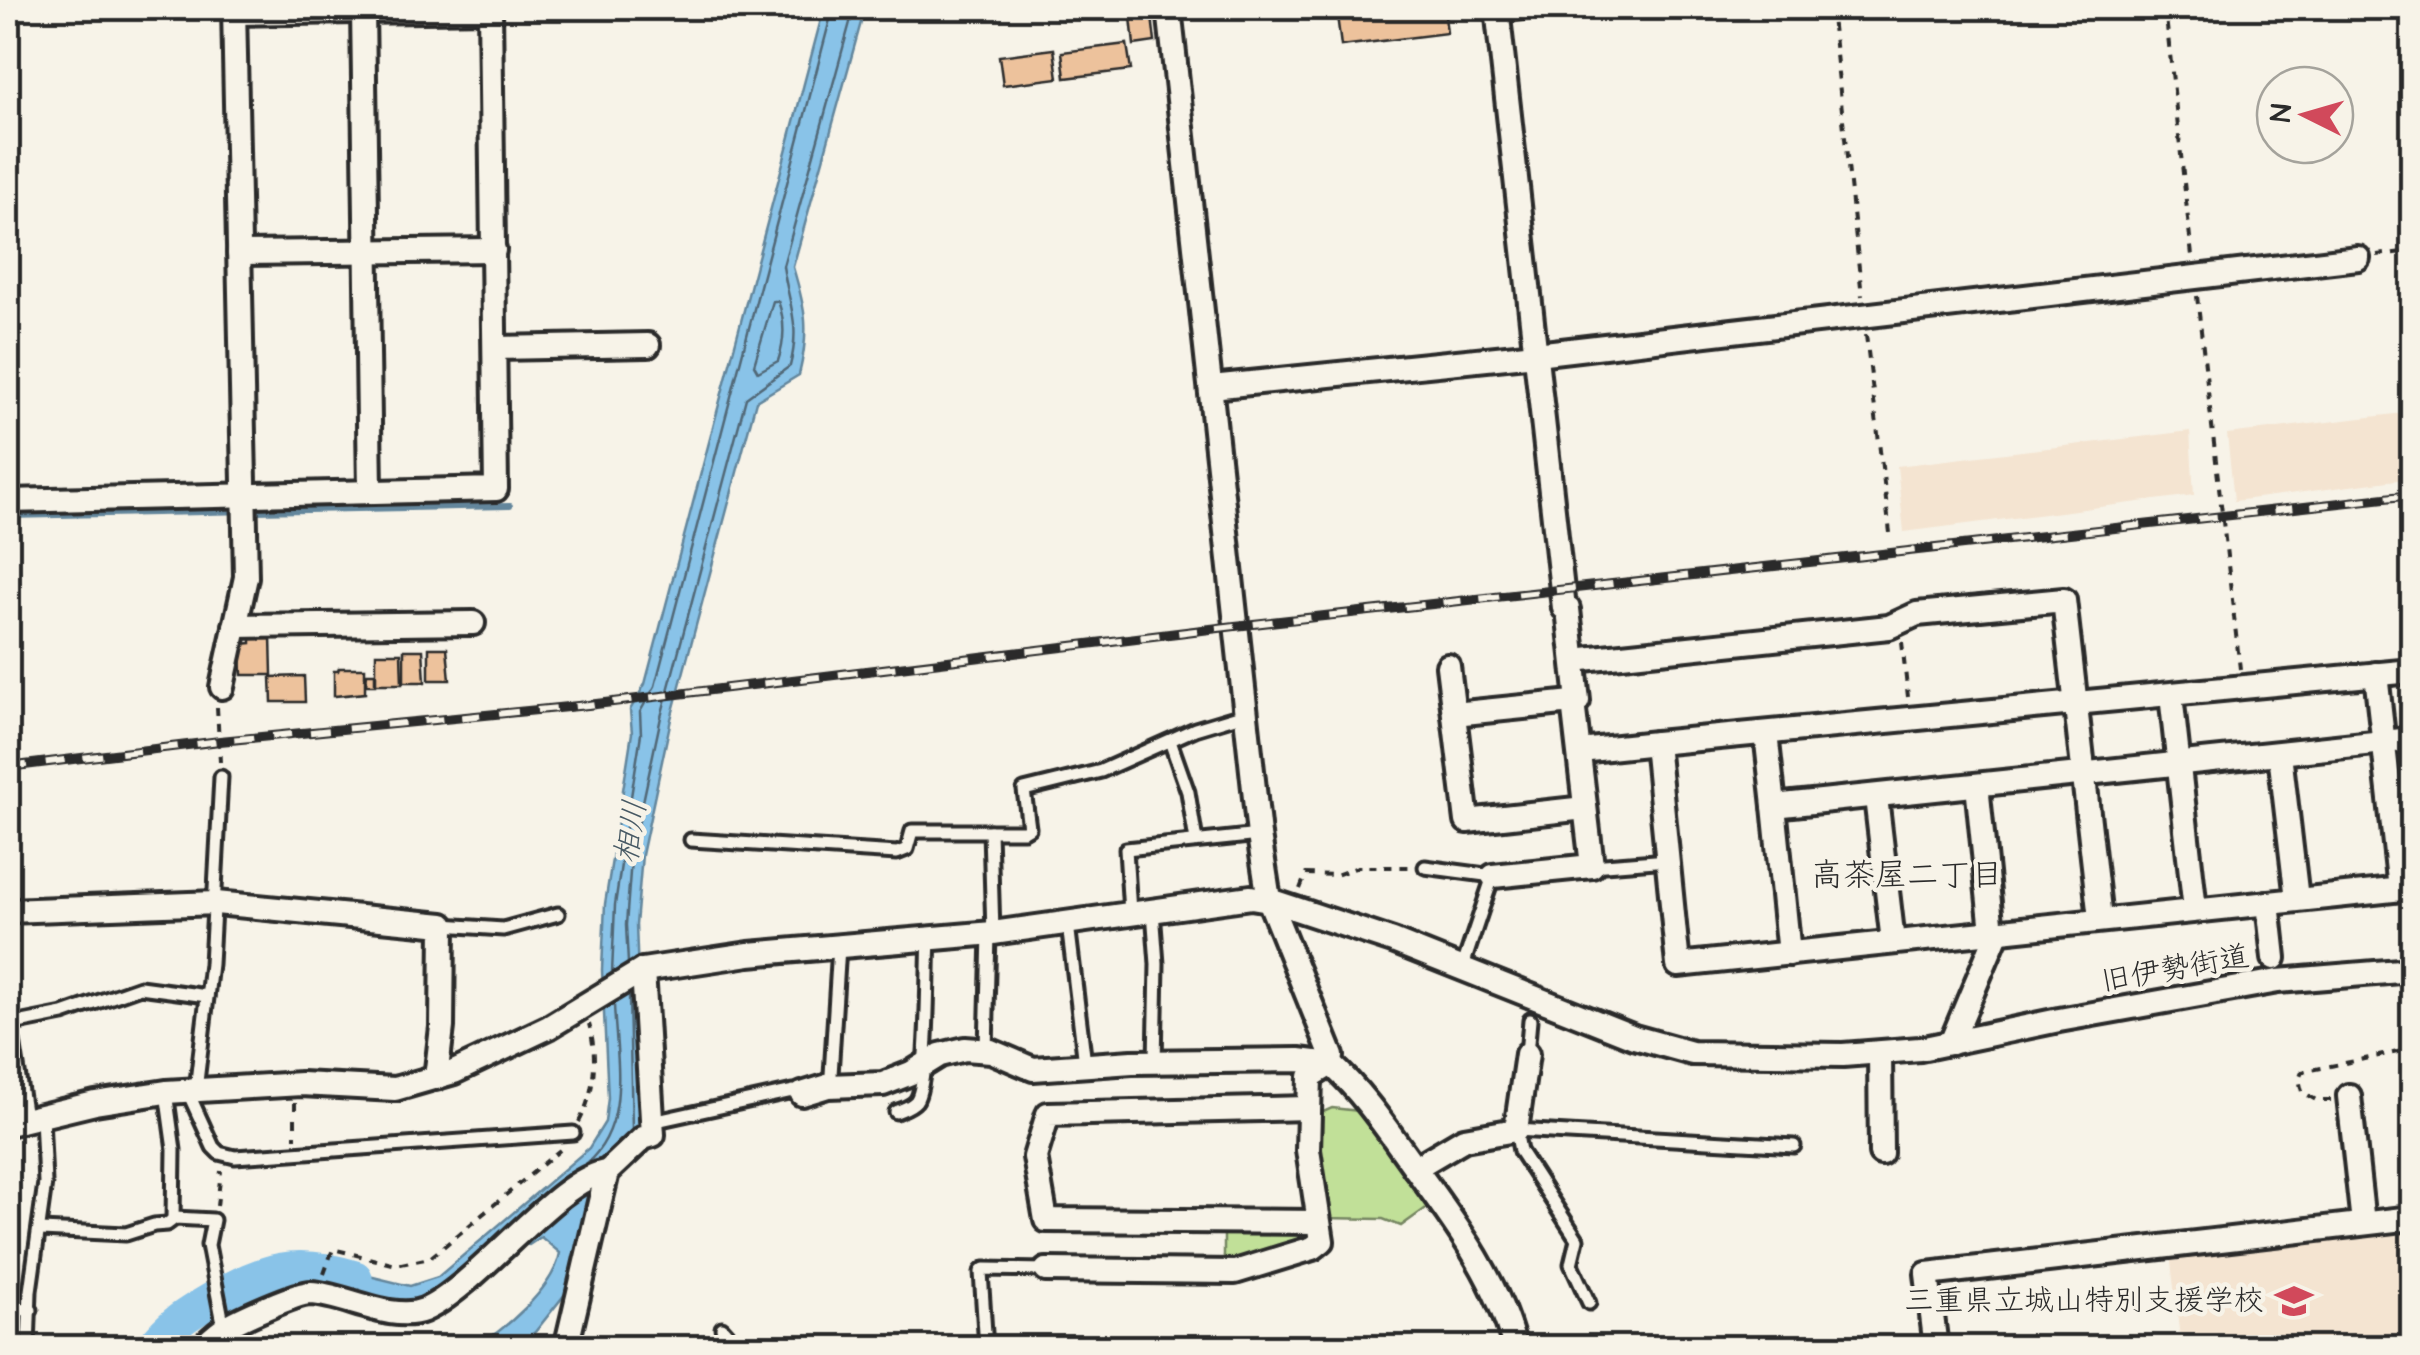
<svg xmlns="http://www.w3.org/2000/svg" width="2420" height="1355" viewBox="0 0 2420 1355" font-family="'Architects Daughter','Klee One',sans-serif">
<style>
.built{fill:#f4e4d1}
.green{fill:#c1e098;stroke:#768662;stroke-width:2.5}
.water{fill:#89c3e8;stroke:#63869c;stroke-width:2.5}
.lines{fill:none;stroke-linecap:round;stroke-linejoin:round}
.shore{stroke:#516877;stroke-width:2.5}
.stream{stroke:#63869c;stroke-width:6}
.river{stroke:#89c3e8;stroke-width:35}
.building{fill:#edc29c;stroke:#2b2b2b;stroke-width:2.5}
.lane-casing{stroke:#2b2b2b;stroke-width:19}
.street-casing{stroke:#2b2b2b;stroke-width:30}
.path{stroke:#2b2b2b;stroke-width:4;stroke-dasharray:8 8;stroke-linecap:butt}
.lane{stroke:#f7f3e8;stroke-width:11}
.street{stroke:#f7f3e8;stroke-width:22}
.rail-casing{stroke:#2b2b2b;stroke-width:10}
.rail{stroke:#f7f3e8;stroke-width:6;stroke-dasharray:19;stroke-linecap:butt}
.labels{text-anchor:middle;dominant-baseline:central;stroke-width:9;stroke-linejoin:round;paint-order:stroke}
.street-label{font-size:30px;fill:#2b2b2b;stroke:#f7f3e8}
.poi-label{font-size:30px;fill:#2b2b2b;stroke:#f7f3e8;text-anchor:end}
.water-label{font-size:32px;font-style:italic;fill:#475964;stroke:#f7f3e8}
.neighbourhood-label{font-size:32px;fill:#2b2b2b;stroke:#f7f3e8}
</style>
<rect width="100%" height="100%" fill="#f7f3e8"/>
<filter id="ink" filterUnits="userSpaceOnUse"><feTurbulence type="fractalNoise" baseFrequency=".01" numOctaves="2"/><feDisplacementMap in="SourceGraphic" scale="20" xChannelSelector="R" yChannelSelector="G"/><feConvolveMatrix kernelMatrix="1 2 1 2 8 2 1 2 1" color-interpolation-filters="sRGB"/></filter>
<g filter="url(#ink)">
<g class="built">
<path d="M2412,412V478L2234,501L2227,434Z"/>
<path d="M2190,431L2194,495L1904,532L1897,466Z"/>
<path d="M2412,1226V1347H2181L2170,1254Z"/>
</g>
<g class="green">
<path d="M1332,1108L1359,1111L1429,1206L1401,1226L1383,1219L1324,1218L1312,1117Z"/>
<path d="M1310,1226L1316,1237L1224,1268V1227Z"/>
</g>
<path class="water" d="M824,8H865L793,267C806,311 810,330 799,375L756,401L671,719L642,855L636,925L644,1128L614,1185L569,1289L535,1332L513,1347L473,1348C504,1331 554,1288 560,1253L541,1237L529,1245L502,1240L428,1298L408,1303L365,1297L306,1278L231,1281L324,1265L410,1286L438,1277L589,1148L605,1122L608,1098L602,970L605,904L632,733L630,710L645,684Z"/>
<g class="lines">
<g class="shore">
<path d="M833,8L655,686L640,712L641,734L623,847L627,853L633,849L661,717L746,398L790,366C801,324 789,306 783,266L854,8"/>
<path d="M773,301H778C785,320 785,341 778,361L758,372L754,365Z"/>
<path d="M612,973L615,905L622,858L626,854L631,859L626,925L628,963"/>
<path d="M629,995L632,1129"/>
<path d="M586,1164C632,1124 616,1059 614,1004"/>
</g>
<path class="stream" d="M8,516L510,506"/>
<path class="river" d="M153,1348C170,1324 189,1313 213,1299C267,1269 294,1259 355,1278"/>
</g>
<g class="building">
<path d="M1130,8H1151L1155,42L1134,45Z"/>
<path d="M1336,8H1444L1447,33L1341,46Z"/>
<path d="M1511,8H1635L1513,22Z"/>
<path d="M1127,44L1131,70L1065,78L1062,52Z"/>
<path d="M1054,49L1058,78L1003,85L999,56Z"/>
<path d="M271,636L272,675H242L241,644L251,643V638Z"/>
<path d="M429,648H447L450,680H429Z"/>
<path d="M404,650H423L425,682H404Z"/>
<path d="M376,653H401L402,684H376Z"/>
<path d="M339,668H365V693L334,696V671H338Z"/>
<path d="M367,673H375V685H366Z"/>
<path d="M304,676L305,702H272L271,677Z"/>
</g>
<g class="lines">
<g class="lane-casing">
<g id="lane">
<path d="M1170,741L1188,792L1196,841"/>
<path d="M990,831L993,933"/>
<path d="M691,840L897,853L907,849L912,831H1024L1029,828L1024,790L1101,771L1195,729L1245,714"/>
<path d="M1592,866L1668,860"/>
<path d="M1425,867L1493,876L1462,969"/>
<path d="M1153,911L1157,964L1155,1062"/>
<path d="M1130,913L1126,849L1259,835"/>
<path d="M1068,924L1085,1064"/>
<path d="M443,925L503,929L558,914"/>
<path d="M8,1025L63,1014L140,987L207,996"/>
<path d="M986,1050L989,933"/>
<path d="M1527,1054L1530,1020"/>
<path d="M824,1087L831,1075L839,946"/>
<path d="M187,1090L213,1147L219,1153L235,1157L573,1133"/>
<path d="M196,1090L211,964L221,777"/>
<path d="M166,1092L174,1150L173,1219"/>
<path d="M896,1112C903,1109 911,1107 916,1101C929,1084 927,967 929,938"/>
<path d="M652,1122L793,1091L802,1094"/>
<path d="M41,1230L126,1234L154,1225L167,1224L175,1218L213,1220L208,1245L224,1328"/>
<path d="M1589,1303L1571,1264L1577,1239L1520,1151L1516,1130L1794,1146"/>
<path d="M8,1309L31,1310"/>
<path d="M722,1328L740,1348"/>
<path d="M28,1348L30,1291L45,1183L42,1116"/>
<path d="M986,1348L981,1272L984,1269L1046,1270"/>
</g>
</g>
<g class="street-casing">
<g id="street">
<path d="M1169,8L1259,835L1269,900L1332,1056L1331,1064C1366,1096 1390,1134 1418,1172C1458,1227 1498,1281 1515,1348"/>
<path d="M363,10L370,490"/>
<path d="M234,13L490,9"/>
<path d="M239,253L494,250"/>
<path d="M495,348L648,345"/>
<path d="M1211,387L1536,354L2358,258"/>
<path d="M8,501L496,489L490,8"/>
<path d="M235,626L473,623"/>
<path d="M1574,660L1889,627L1917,614L2064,600L2100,919"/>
<path d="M1448,666L1467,821L1585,808"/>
<path d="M2412,671L1656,743L1678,965L2412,888"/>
<path d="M2376,674L2400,889"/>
<path d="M222,687L246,577L234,8"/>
<path d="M2171,695L2195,910"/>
<path d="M1454,714L1573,702"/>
<path d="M1766,733L1774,806L2412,739"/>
<path d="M1580,751L1656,743"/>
<path d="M2280,754L2297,899"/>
<path d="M1977,785L1992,932"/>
<path d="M1876,797L1893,942"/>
<path d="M1774,806L1789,954"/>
<path d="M1493,876L1592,866L1573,702L1578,701L1568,609L1564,608L1497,8"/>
<path d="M2268,903L2274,958"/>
<path d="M8,911L216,903L443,925L442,1027L436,1078"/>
<path d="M1951,1043L1998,931"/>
<path d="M8,1044L20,1121"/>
<path d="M1880,1053L1881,1153"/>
<path d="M802,1094L828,1086L883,1084L911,1073L940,1055L965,1049L991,1051L1033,1069L1132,1062L1299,1060L1331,1064"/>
<path d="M2349,1096L2363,1223"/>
<path d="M1308,1108L1048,1114L1035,1157L1046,1220L1318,1222"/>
<path d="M8,1124L95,1103L166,1092L301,1084L395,1089L454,1072L549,1027L643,970L749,954L993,933L1251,897L1269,900L1393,941L1634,1037L1692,1053L1843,1055L1920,1049L2059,1020L2278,981L2412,970"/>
<path d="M1415,1168L1464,1139L1516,1130L1527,1054"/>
<path d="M1046,1270L1235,1272L1313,1248L1322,1241L1308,1150L1310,1077L1331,1064"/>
<path d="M201,1348C209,1341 217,1333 225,1328C239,1319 297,1293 311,1293C343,1294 392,1323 424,1310C477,1287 560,1176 607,1172"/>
<path d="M566,1348L607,1172L643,1138L653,1135L643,970"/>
<path d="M1936,1348L1927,1274L2412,1218"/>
</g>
</g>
<g class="path">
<path d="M1831,8L1862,296"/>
<path d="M2165,8L2192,256"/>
<path d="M2377,255L2412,251"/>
<path d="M2197,296L2240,669"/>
<path d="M1866,335L1890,533"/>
<path d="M1902,642L1908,697"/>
<path d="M217,707L220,762"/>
<path d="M1300,889L1306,874L1336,875L1358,867H1409"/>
<path d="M2331,1100H2316L2302,1092L2299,1079L2302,1072L2412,1049"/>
<path d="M295,1102V1138"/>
<path d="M579,1122C595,1092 598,1057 589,1024"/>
<path d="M217,1206L221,1171"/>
<path d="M324,1274L333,1249L396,1265L430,1258L560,1150"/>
</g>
<use href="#lane" class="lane"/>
<use href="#street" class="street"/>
<g class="rail-casing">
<path id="rail" d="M8,767L220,741L588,705L1235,626L2412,495"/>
</g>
<use href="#rail" class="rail"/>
</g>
</g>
<defs>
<g id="school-bare" transform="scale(3)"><path d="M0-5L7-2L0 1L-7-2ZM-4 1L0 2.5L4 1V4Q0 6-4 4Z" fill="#d1495b" stroke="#f7f3e8" stroke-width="2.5" paint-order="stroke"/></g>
</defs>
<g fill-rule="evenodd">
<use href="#school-bare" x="2294" y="1301"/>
</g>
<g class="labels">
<g class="street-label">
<text transform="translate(2175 969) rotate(-10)">旧伊勢街道</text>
</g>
<g class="poi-label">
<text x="2264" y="1301">三重県立城山特別支援学校</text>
</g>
<g class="water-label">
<text transform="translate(631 832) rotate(-81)">相川</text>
</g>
<g class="neighbourhood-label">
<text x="1907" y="875">高茶屋二丁目</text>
</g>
</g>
<rect width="2420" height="1355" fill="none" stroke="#f7f3e8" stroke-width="40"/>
<rect x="20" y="20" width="2380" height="1315" fill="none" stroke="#2b2b2b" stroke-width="4" filter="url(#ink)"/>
<g transform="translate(2305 115) rotate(275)"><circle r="48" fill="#f7f3e8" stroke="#a5a39c" stroke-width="2.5"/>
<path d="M0-8L18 38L0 25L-18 38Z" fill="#d1495b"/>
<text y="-15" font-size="28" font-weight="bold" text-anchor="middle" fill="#2b2b2b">N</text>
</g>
</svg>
